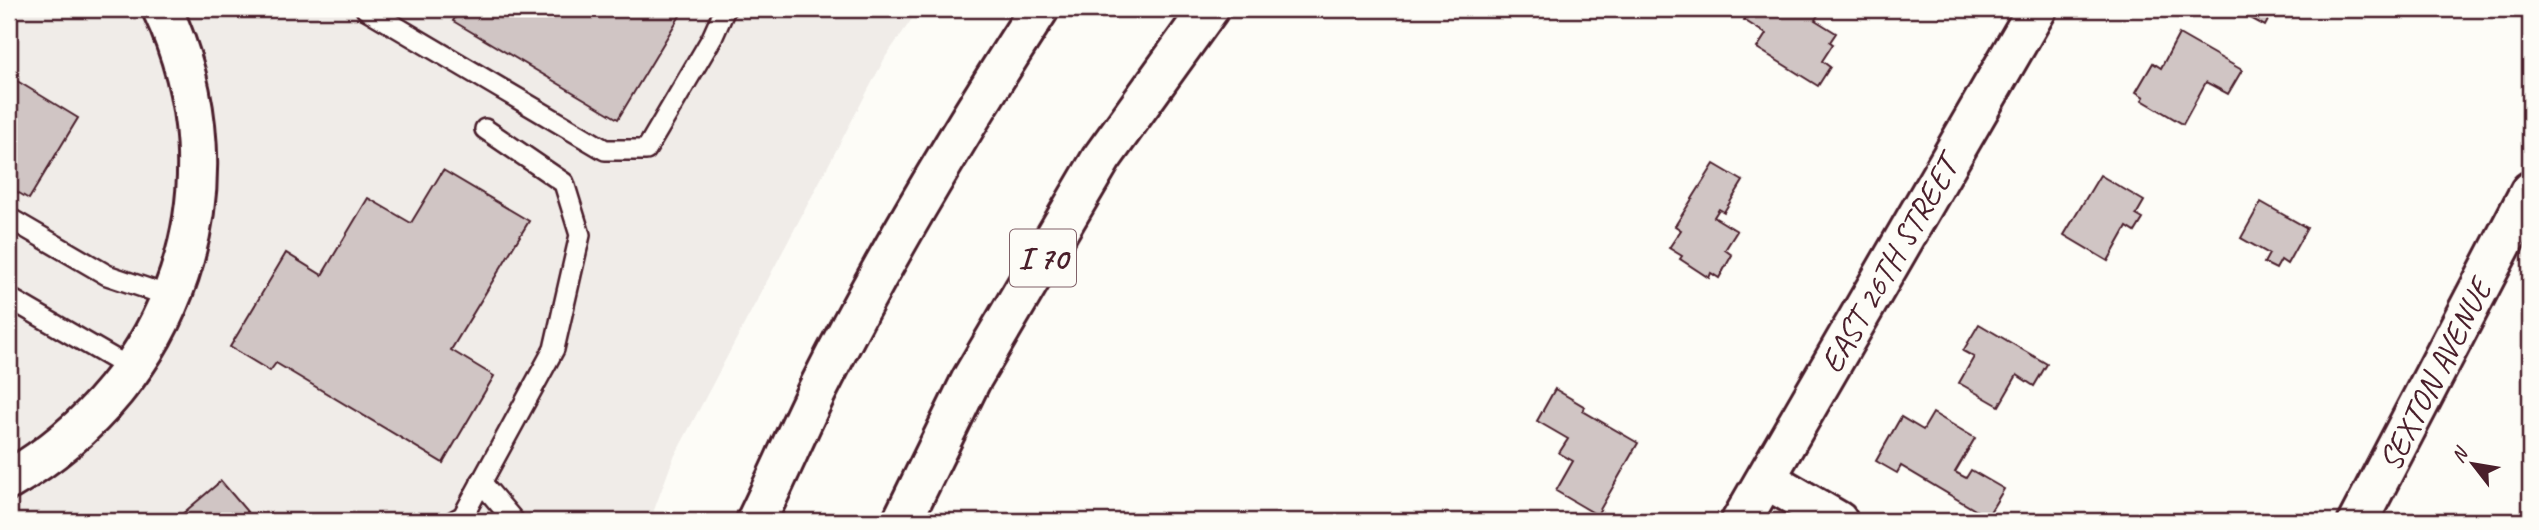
<svg xmlns="http://www.w3.org/2000/svg" width="2539" height="530" viewBox="0 0 2539 530" font-family="Caveat,sans-serif">
<style>
.built{fill:#f0ece8}
.building{fill:#d0c5c4;stroke:#4a1f2b;stroke-width:2}
.lines{fill:none;stroke-linecap:round;stroke-linejoin:round}
.lane-casing{stroke:#4a1f2b;stroke-width:24}
.street-casing{stroke:#4a1f2b;stroke-width:44}
.highway-casing{stroke:#4a1f2b;stroke-width:44}
.lane{stroke:#fdfcf7;stroke-width:19}
.street{stroke:#fdfcf7;stroke-width:38}
.highway{stroke:#fdfcf7;stroke-width:38}
.labels{text-anchor:middle;dominant-baseline:central;stroke-width:5;stroke-linejoin:round;paint-order:stroke}
.shield{fill:#fdfcf7;stroke:#806168;stroke-width:2}
.shield-label{font-size:32px;font-weight:bold;fill:#4a1f2b}
.street-label{font-size:33px;fill:#4a1f2b;stroke:#fdfcf7}
</style>
<rect width="100%" height="100%" fill="#fdfcf7"/>
<filter id="ink" filterUnits="userSpaceOnUse"><feTurbulence type="fractalNoise" baseFrequency=".0143" numOctaves="2"/><feDisplacementMap in="SourceGraphic" scale="14" xChannelSelector="R" yChannelSelector="G"/><feConvolveMatrix kernelMatrix="1 2 1 2 8 2 1 2 1" color-interpolation-filters="sRGB"/></filter>
<g filter="url(#ink)">
<path class="built" d="M9,9H919L886,56L673,459L650,521H9Z"/>
<g class="building">
<path d="M460,9H684L618,119L453,21Z"/>
<path d="M1751,9H1822L1815,20L1836,33L1830,42L1833,44L1822,61L1830,67L1818,86L1757,48L1766,34L1744,20Z"/>
<path d="M2234,9H2274L2265,26Z"/>
<path d="M2179,34L2242,70L2228,94L2206,82L2183,124L2142,100L2144,97L2136,92L2153,63L2161,68Z"/>
<path d="M9,76L78,118L29,199L9,187Z"/>
<path d="M1714,164L1743,181L1724,212L1719,209L1714,217L1737,231L1725,250L1732,255L1719,278L1711,273L1709,278L1680,259L1682,256L1669,248L1681,230L1675,226Z"/>
<path d="M443,170L529,221L451,350L494,376L443,463L276,363L270,371L230,347L286,253L322,275L368,198L411,223Z"/>
<path d="M2100,175L2144,201L2136,215L2143,219L2135,232L2127,227L2108,261L2064,235Z"/>
<path d="M2261,202L2307,228L2287,264L2281,260L2276,269L2264,263L2269,254L2241,238Z"/>
<path d="M1979,324L2047,364L2034,386L2017,375L1999,406L1959,383L1974,357L1963,351Z"/>
<path d="M1555,389L1585,407L1583,411L1638,443L1597,515L1556,491L1573,461L1559,453L1568,439L1537,421Z"/>
<path d="M1933,413L1975,438L1955,472L1966,478L1971,470L2004,489L1987,517L1901,466L1897,473L1876,461L1901,417L1923,430Z"/>
<path d="M221,481L255,521H174Z"/>
</g>
<g class="lines">
<g class="lane-casing">
<g id="lane">
<path d="M366,9L605,150H646L712,38L725,9"/>
<path d="M9,218L107,275L172,297"/>
<path d="M9,298L133,370"/>
<path d="M481,482L514,521"/>
<path d="M454,521L463,516L554,349L580,235L564,183L485,129"/>
</g>
</g>
<g class="street-casing">
<g id="street">
<path d="M1766,479L1838,521"/>
<path d="M9,480C176,383 245,186 162,9"/>
<path d="M1741,521L2037,9"/>
<path d="M2358,521L2530,191"/>
</g>
</g>
<g class="highway-casing">
<g id="highway">
<path d="M756,521C777,478 796,434 817,391C883,259 959,133 1039,9"/>
<path d="M902,521L971,380L1101,159L1209,9"/>
</g>
</g>
<use href="#lane" class="lane"/>
<use href="#street" class="street"/>
<use href="#highway" class="highway"/>
</g>
</g>
<g class="labels">
<rect class="shield" x="1010" y="229.5" width="66" height="57" rx="5"/>
<g class="shield-label">
<text x="1043" y="258">I 70</text>
</g>
<g class="street-label">
<text transform="translate(1889 265) rotate(-60)">EAST 26TH STREET</text>
<text transform="translate(2435 375) rotate(-63)">SEXTON AVENUE</text>
</g>
</g>
<rect width="2539" height="530" fill="none" stroke="#fdfcf7" stroke-width="35"/>
<rect x="18" y="18" width="2504" height="495" fill="none" stroke="#4a1f2b" stroke-width="2.5" filter="url(#ink)"/>
<g transform="translate(2473 464) rotate(301)" stroke="#fdfcf7" stroke-width="5" paint-order="stroke">
<path d="M0-5L12 26L0 18L-12 26Z" fill="#4a1f2b"/>
<text y="-10" font-size="19" font-weight="bold" text-anchor="middle" fill="#4a1f2b">N</text>
</g>
</svg>
